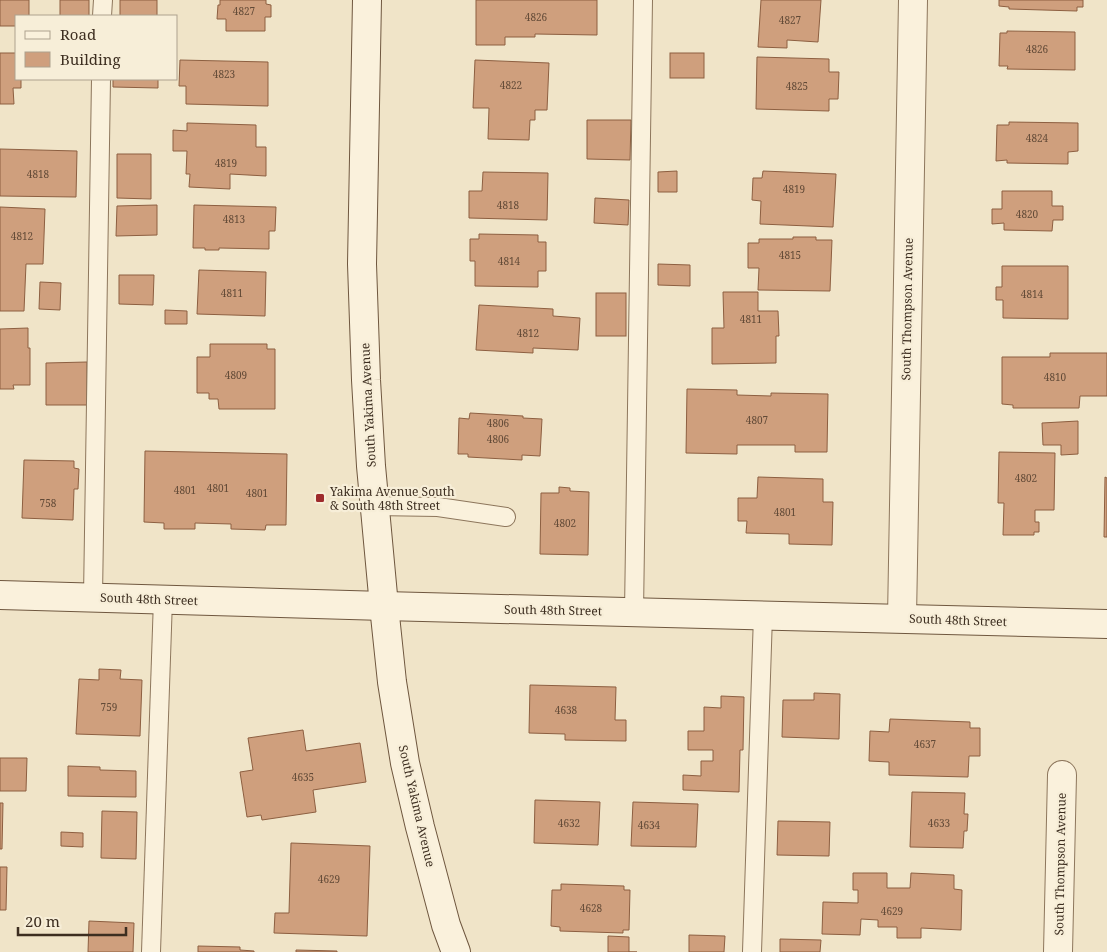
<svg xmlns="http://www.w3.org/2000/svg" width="1107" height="952" viewBox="0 0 1107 952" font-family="'Noto Serif',serif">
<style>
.building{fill:#cf9f7d;stroke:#8d5f41}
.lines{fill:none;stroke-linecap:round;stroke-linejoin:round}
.service-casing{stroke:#8d765c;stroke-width:20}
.minor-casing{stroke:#8d765c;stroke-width:30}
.secondary-casing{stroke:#6f573f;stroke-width:30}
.service{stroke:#faf1dc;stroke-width:18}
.minor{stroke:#faf1dc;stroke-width:28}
.secondary{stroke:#faf1dc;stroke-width:28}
.poi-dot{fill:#9e2a2b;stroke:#f7eed8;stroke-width:2}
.labels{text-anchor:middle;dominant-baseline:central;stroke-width:4.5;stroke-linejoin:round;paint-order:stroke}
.number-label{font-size:10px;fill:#624a37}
.street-label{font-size:12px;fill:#3d2e20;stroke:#f7eed8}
.poi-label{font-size:12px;fill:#3d2e20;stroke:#f7eed8;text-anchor:start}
</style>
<rect width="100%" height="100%" fill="#f0e4c8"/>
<g class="building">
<path d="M0,0H29V16H16V26H0Z"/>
<rect x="60" y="0" width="29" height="16"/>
<rect x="120" y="0" width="37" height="16"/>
<path d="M220,0H266V4L271,5V17H265V31H226V19H217L218,5H220Z"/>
<path d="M476,0H597V35L535,34V37H505V45H476Z"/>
<path d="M761,0H821L818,42L787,40V48L758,47Z"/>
<path d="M999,0H1083V7H1077V11L1009,9V7L999,6Z"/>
<path d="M1007,31L1075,32V70L1007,69L1008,66H999L1000,33H1007Z"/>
<path d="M0,53H16V79H21V88H13L14,104H0Z"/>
<rect x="670" y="53" width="34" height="25"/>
<path d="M757,57L829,59V72H839L838,99H829V111L756,109Z"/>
<path d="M180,60L268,62V106L186,104V86H179Z"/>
<path d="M475,60L549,63L547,110H535V120H530L529,140L488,139L489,108H473Z"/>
<path d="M113,79H158V88L113,87Z"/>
<path d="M587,120H631L630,160L587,159Z"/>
<path d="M1009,122L1078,123V151L1068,152V164L1007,163V160L996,161L997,125H1009Z"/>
<path d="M187,123L256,125V147H266V176L230,174V189L189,187L190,174H186L187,151H173V130L187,131Z"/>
<path d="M0,149L77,151L76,197L0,196Z"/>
<path d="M117,154H151V199L117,198Z"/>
<path d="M677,171V192H658V172Z"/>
<path d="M763,171L836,174L833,227L760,224L761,201L752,200L753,178H762Z"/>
<path d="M483,172L548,173L547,220L469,218V191H482Z"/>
<path d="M1002,191H1052V206H1063V220H1053L1052,231L1004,230V223L992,224V209H1002Z"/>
<path d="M595,198L629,200L628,225L594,223Z"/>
<path d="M157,205V235L116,236L117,206Z"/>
<path d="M194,205L276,207L275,231H269V249L219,248V250H205V248H193Z"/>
<path d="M0,207L45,209L43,264H26L24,311H0Z"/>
<path d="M479,234L538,235V242H546V271H538V287L475,286V261H470V239H479Z"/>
<path d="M793,237H816V240H832L830,291L758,290L759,268H748V243H759V239H793Z"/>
<path d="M658,264L690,265V286L658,285Z"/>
<path d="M1002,266H1068V319L1003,318V300H996V287H1002Z"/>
<path d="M199,270L266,272L265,316L197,314Z"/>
<path d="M119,275H154L153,305L119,304Z"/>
<path d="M40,282L61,283L60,310L39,309Z"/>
<path d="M723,292H758V311H778L779,336H776V363L712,364V328H724Z"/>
<rect x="596" y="293" width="30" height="43"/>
<path d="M479,305L553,309V316L580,318L578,350L533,348V353L476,350Z"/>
<path d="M165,310L187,311V324H165Z"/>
<path d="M28,328V348H30V385H13L14,389H0V329Z"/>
<path d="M210,344H267V349H275V409H219L218,399H209V393H197V357H210Z"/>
<path d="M1050,353H1107V396H1080L1079,408H1013V405L1002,404V357H1050Z"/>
<path d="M87,362V405H46V363Z"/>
<path d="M687,389L737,390V395L771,396V393L828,394L827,452H795V445H737V454L686,453Z"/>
<path d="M470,413L523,416V418L542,419L540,456L522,455V460L468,457V454H458L459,418L469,419Z"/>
<path d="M1078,421V454L1061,455V445H1043L1042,423Z"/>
<path d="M145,451L287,454L286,525H266L265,530L231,529V524L195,523V529H164V523L144,522Z"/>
<path d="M999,452L1055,453L1054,510H1035V522H1039V532H1034V535H1003L1004,503H998Z"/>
<path d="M24,460L74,461V468L79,469L78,489H74L73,520L22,518Z"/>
<path d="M758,477L823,479V502H833L832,545L789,544V534L746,533L747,521H738V498H757Z"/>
<path d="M1105,477L1107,478V537H1104Z"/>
<path d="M559,487L570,488V491L589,492L588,555L540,554L541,493H559Z"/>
<path d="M99,669L121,670L120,679L142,680L140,736L76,734L79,679L99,680Z"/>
<path d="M530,685L616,687L615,720H626V741L565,740V734L529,733Z"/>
<path d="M814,693L840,694L839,739L782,737L783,700H814Z"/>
<path d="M721,696L744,697L743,750H740L739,792L683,790V775L701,776V761H713V750H688V731H704V707L721,708Z"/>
<path d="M890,719L970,722V728H980V756H969L968,777L889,775V762L869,761L870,731L889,732Z"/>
<path d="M303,730L306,751L360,743L366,782L313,790L316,812L262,820L261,815L247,817L240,772L253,770L248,738Z"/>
<path d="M0,758H27L26,791H0Z"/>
<path d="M68,766L100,767V770L136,771V797L68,796Z"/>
<path d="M912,792L965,793L964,814H968L967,831H964L963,848L910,847Z"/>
<path d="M535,800L600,802L598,845L534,843Z"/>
<path d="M633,802L698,804L696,847L631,846Z"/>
<path d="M0,803H3L2,849H0Z"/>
<path d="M102,811L137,812L136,859L101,858Z"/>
<path d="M778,821L830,822L829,856L777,855Z"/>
<path d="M61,832L83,833V847L61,846Z"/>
<path d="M291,843L370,846L367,936L274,933L275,913H289Z"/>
<path d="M0,867H7L6,910H0Z"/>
<path d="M853,873H887V888H910L911,873L954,875V889L962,890L961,930L921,928V938H897V927H878V920L861,919L860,935L822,934L823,902L858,903V890H853Z"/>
<path d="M561,884L624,886V890H630L629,930H623V933L560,931V927L551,926L552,890H561Z"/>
<path d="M89,921L134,923L133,952H88Z"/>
<path d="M689,935L725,936L724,952H689Z"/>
<path d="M608,936L629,937V952H637H608Z"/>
<path d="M780,939L821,940L820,952H780Z"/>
<path d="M198,946L240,947V950L254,951V952H198Z"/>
<path d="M296,950L337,951V952H296Z"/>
</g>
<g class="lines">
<g class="service-casing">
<g id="service">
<path d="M102,16L103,0"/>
<path d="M374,506L438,507L506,517"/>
<path d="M93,597L101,79"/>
<path d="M634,612L643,0"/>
<path d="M151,952L163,599"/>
<path d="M752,952L763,615"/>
</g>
</g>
<g class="minor-casing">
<g id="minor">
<path d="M902,618L913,0"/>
<path d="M1058,952L1062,775"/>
</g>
</g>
<g class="secondary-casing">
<g id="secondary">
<path d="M367,0L362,264L366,380L371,466L384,606L392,682L405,763L420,827L446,925L456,952"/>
<path d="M0,595L384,606L1107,624"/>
</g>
</g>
<use href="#service" class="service"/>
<use href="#minor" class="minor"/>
<use href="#secondary" class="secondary"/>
</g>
<rect class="poi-dot" x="315" y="493" width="10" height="10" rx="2.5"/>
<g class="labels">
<g class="number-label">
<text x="244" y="11">4827</text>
<text x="536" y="17">4826</text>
<text x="790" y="20">4827</text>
<text x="1037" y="49">4826</text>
<text x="224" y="74">4823</text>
<text x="511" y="85">4822</text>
<text x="797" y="86">4825</text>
<text x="1037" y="138">4824</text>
<text x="226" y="163">4819</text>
<text x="38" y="174">4818</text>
<text x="794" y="189">4819</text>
<text x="508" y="205">4818</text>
<text x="1027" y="214">4820</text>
<text x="234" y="219">4813</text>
<text x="22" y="236">4812</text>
<text x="790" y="255">4815</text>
<text x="509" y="261">4814</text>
<text x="232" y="293">4811</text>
<text x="1032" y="294">4814</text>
<text x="751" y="319">4811</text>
<text x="528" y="333">4812</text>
<text x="236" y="375">4809</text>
<text x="1055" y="377">4810</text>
<text x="757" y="420">4807</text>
<text x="498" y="423">4806</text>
<text x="498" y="439">4806</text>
<text x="1026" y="478">4802</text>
<text x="218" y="488">4801</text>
<text x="185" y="490">4801</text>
<text x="257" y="493">4801</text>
<text x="48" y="503">758</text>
<text x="785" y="512">4801</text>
<text x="565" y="523">4802</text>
<text x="109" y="707">759</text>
<text x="566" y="710">4638</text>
<text x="925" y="744">4637</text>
<text x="303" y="777">4635</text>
<text x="569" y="823">4632</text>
<text x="939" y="823">4633</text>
<text x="649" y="825">4634</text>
<text x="329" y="879">4629</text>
<text x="591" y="908">4628</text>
<text x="892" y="911">4629</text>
</g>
<g class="street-label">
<text transform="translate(907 309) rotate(-89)">South Thompson Avenue</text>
<text transform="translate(368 405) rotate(-93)">South Yakima Avenue</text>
<text transform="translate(149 599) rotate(2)">South 48th Street</text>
<text transform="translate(553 610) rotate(1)">South 48th Street</text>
<text transform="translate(958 620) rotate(2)">South 48th Street</text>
<text transform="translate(417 806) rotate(77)">South Yakima Avenue</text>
<text transform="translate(1060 864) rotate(-89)">South Thompson Avenue</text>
</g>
<g class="poi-label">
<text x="330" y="491">Yakima Avenue South<tspan x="330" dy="14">&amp; South 48th Street</tspan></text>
</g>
</g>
<rect x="15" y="15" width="162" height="65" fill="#f7eed8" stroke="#ada18e"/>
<rect x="25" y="31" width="25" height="8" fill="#faf1dc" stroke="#ada18e"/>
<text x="60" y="40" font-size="15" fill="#3d2e20">Road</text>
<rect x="25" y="52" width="25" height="15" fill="#cf9f7d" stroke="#ada18e"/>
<text x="60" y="65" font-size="15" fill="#3d2e20">Building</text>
<path d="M18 927v8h108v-8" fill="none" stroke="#3d2e20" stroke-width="2.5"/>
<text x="25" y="927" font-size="15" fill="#3d2e20" stroke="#f7eed8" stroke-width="4" paint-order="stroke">20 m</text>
</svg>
